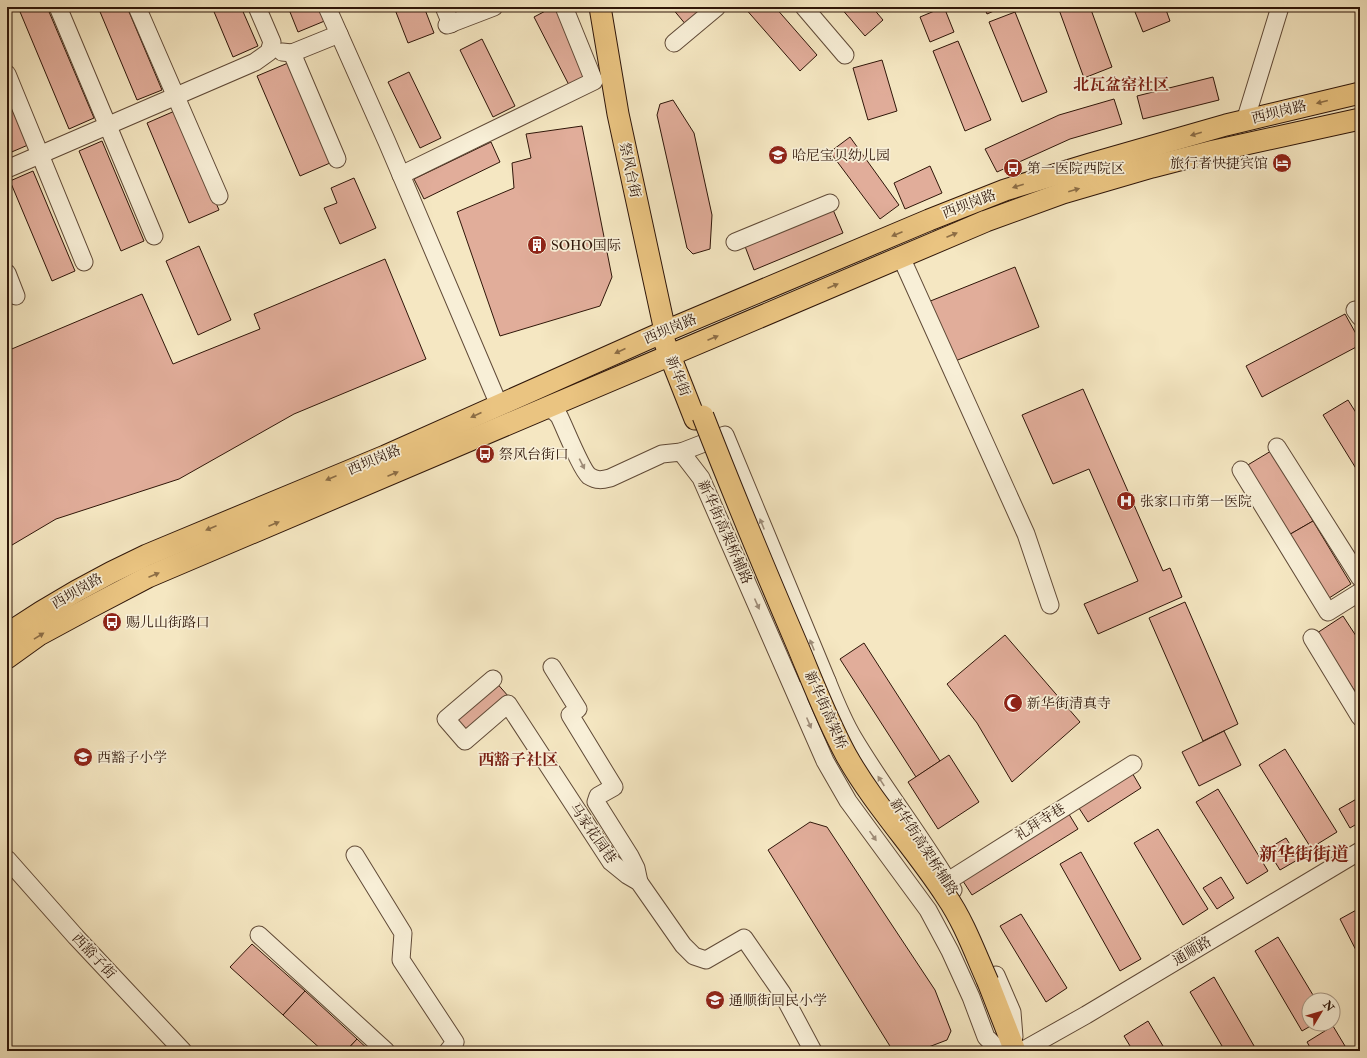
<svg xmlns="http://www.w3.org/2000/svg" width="1367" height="1058" viewBox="0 0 1367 1058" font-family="'IM FELL Double Pica','Noto Serif SC',serif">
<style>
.building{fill:#e1ad9a;stroke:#2f1609}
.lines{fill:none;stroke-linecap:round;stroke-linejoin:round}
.minor-casing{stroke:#604a37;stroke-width:19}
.major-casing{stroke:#2f1609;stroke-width:23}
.minor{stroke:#f8efd7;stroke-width:17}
.major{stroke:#eac481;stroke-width:21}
.major-bridge-casing{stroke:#2f1609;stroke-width:23;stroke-linecap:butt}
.major-bridge{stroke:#eac481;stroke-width:21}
.oneway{fill:#8c6d45}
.oneway2{fill:#9e8d7a}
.labels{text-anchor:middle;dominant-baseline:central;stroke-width:3.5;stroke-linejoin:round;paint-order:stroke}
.street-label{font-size:14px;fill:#2f1609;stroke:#f8efd7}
.poi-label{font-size:14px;fill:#2f1609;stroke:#f8efd7;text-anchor:start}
.quarter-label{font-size:16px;font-weight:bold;fill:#7a1f14;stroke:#f8efd7}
.district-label{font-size:18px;font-weight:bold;fill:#7a1f14;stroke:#f8efd7}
</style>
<rect width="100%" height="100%" fill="#f5e7c2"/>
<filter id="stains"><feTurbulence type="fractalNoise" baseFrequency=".005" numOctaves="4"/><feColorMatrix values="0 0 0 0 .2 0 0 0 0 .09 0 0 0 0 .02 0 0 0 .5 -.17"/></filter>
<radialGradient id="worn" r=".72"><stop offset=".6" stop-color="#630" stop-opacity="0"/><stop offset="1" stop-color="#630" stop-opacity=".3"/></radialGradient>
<g class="building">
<path d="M18,7H47L94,118L69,129Z"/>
<path d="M98,7H127L162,90L137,100Z"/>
<path d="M212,7H241L258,46L233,57Z"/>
<path d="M288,7H322L327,20L298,32Z"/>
<path d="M394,7H424L434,33L408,43Z"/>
<path d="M553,7H555L590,77L570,87L534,17Z"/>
<path d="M673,7H710L687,26L672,8Z"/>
<path d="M744,7H775L817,55L800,71Z"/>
<path d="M840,7H872L883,20L865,36Z"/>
<path d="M944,7L954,32L930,42L920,17Z"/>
<path d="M984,7H1003L987,14Z"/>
<path d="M1058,7H1090L1112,67L1084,78Z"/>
<path d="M1133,7H1165L1170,21L1143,32Z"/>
<path d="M1015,12L1047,92L1022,102L989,22Z"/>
<path d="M482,39L515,106L493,117L460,50Z"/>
<path d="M958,41L991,120L965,131L933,51Z"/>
<path d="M882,60L897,111L868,120L853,68Z"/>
<path d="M288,63L330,163L300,176L257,76Z"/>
<path d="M409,72L441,138L420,148L388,82Z"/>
<path d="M1213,77L1219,100L1143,119L1137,96Z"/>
<path d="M7,97L28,145L7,154Z"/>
<path d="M1114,99L1122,124L1070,139L997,172L985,149L1059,115Z"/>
<path d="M673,100L694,133L712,215L710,249L693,254L687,248L657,115L660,104Z"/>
<path d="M177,110L219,210L189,223L147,123Z"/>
<path d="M582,126L612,277L600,306L500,336L457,212L514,188L512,163L531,158L526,134Z"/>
<path d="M850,137L899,205L880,219L830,152Z"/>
<path d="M102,141L144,241L121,251L79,151Z"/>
<path d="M491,142L500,162L424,199L414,179Z"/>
<path d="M930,166L942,193L905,209L894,183Z"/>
<path d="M33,171L75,271L52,281L10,181Z"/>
<path d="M354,178L376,228L340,244L324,208L337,203L331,188Z"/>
<path d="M831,205L843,233L754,270L743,241Z"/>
<path d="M199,246L231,320L198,335L166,261Z"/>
<path d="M385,259L426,359L294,414L179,479L56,519L7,548V351L142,294L173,364L260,329L254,314Z"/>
<path d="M1015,267L1039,327L943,366L918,306Z"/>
<path d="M1345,314L1360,341V345L1262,397L1246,366Z"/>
<path d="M1083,389L1163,571L1170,568L1182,597L1098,634L1084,604L1138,581L1089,469L1053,484L1022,415Z"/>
<path d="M1348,400L1360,419V475L1323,415Z"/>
<path d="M1271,451L1313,521L1287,536L1246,466Z"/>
<path d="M1313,521L1351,584L1326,600L1287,536Z"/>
<path d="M1185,602L1238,724L1203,741L1149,618Z"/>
<path d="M1343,616L1360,642V699L1317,633Z"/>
<path d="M1005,635L1080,722L1012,782L977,723L947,684Z"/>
<path d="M864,643L940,761L916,777L840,659Z"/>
<path d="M494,680L509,697L464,735L449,718Z"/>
<path d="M1224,731L1241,765L1199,786L1182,752Z"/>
<path d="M1285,749L1337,832L1311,848L1259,765Z"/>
<path d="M949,755L979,802L938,829L908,782Z"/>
<path d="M1131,771L1141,788L1088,822L1077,805Z"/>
<path d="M1218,789L1268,871L1247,884L1196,802Z"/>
<path d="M1360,797V822L1350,828L1339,809Z"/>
<path d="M1067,811L1078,829L972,895L961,878Z"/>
<path d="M810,822L827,827L935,990L951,1031L947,1040L918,1051H893L768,850Z"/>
<path d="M1158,829L1208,909L1183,925L1134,843Z"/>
<path d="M1286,838L1299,859L1280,870L1267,849Z"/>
<path d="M1081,852L1141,959L1120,971L1060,864Z"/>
<path d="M1221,877L1234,898L1217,909L1203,888Z"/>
<path d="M1360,908V958L1340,919Z"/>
<path d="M1021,914L1067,988L1046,1002L1000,926Z"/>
<path d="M1278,937L1316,1000H1309V1024H1314L1302,1031L1255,951Z"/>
<path d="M252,944L305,991L283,1015L230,967Z"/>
<path d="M1214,977L1257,1051H1225L1190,992Z"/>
<path d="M305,991L357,1039L346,1051H323L283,1015Z"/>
<path d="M1148,1021L1166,1051H1133L1124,1036Z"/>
<path d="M1333,1026L1348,1051H1312L1307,1042Z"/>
<path d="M357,1039L370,1051H346Z"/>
</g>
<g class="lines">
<g class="minor-casing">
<g id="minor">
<path d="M58,7L154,236"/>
<path d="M137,7L219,196"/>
<path d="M444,7L451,24"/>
<path d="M804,7L845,55"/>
<path d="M447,25L494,7"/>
<path d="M339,34L387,142L499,405"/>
<path d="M674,43L717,7"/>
<path d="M282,52L292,53L339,34L327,7"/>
<path d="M292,53L337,159"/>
<path d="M7,74L84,262"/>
<path d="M1245,121L1280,7"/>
<path d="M7,169L255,62L269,52L272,42L257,7"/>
<path d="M401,175L594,81L564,7"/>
<path d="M735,242L830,203"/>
<path d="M901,257L1026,534L1050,605"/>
<path d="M7,273L16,296"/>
<path d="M1355,310L1360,317"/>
<path d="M547,408L555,412L559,416C565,428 581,469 589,476C597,481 602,480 610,478L662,454L681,452L701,478L825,761L848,801L928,910L950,951L971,997L986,1037L1000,1051"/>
<path d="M1277,447L1360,578"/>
<path d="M681,452L725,435L827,681"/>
<path d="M1241,470L1328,612L1360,592"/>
<path d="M1312,638L1360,717"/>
<path d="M552,667L578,709L570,715L614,787L598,796L596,802L630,856L636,868L639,882"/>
<path d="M493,679L446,719L465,741L508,704L611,862L627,875L639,882L683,945L694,956L706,960L744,938L782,993L813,1051"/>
<path d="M803,690L827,681C835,701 843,721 854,739C885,791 923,838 953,890"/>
<path d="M355,855L403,933L401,960L455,1042L448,1051"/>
<path d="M7,859L76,937L183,1051"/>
<path d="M948,881L1133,764"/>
<path d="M259,935L386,1051"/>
<path d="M996,975L1012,1012L1014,1037"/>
<path d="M1022,1051L1086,1015L1360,851"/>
</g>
</g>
<g class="major-casing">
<g id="major">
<path d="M600,7L618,114L665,331"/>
<path d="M665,343L695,419"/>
<path d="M7,634C53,603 97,578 147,555L385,456L661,333L929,220L1005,190L1090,164L1226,125L1360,93"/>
<path d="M7,658L39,635L89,608L148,577L986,221L1063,193L1152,167L1214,151L1360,119"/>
<path d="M988,982L1015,1051"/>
</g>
</g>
<use href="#minor" class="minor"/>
<use href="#major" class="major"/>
<g class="major-bridge-casing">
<path id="major-bridge" d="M703,416C733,493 765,570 798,647C813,683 827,720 846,755C874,805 915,848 946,896C964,922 975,953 988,982"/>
</g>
<use href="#major-bridge" class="major-bridge"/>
</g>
<defs><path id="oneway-solid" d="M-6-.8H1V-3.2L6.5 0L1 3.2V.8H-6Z"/></defs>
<g class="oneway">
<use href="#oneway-solid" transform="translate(1322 102) rotate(166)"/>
<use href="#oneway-solid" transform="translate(1196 134) rotate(164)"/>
<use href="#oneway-solid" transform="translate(1018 186) rotate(163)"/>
<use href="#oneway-solid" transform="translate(1074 190) rotate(-16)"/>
<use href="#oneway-solid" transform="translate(897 234) rotate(157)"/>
<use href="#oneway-solid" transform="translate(952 235) rotate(-23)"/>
<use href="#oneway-solid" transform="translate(833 286) rotate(-23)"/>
<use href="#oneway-solid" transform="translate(713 338) rotate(-23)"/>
<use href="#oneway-solid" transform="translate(620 351) rotate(156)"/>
<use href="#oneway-solid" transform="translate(476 415) rotate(156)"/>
<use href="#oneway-solid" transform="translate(393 474) rotate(-23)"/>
<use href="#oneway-solid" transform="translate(331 478) rotate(157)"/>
<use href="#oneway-solid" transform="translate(274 524) rotate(-23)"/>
<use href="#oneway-solid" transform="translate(211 528) rotate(157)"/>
<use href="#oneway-solid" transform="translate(154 575) rotate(-23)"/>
<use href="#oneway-solid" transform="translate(39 636) rotate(-32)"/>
</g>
<g class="oneway2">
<use href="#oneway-solid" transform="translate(582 464) rotate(63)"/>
<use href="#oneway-solid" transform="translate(762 524) rotate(-112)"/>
<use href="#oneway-solid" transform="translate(757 604) rotate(66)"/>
<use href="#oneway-solid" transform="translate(812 645) rotate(-112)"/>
<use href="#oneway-solid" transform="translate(809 723) rotate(67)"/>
<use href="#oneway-solid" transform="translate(881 781) rotate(-123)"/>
<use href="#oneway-solid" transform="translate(873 836) rotate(55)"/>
</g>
<defs>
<g id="school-disc" transform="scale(1)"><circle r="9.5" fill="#8f2418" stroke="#f8efd7"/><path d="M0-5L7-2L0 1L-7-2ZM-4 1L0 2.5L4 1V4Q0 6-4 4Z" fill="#fff"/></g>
<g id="hotel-disc" transform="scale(1)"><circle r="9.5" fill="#8f2418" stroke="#f8efd7"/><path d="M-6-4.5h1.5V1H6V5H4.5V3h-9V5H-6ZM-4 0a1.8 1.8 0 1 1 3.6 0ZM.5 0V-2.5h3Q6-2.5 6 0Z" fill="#fff"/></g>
<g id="bus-disc" transform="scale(1)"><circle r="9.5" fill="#8f2418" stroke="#f8efd7"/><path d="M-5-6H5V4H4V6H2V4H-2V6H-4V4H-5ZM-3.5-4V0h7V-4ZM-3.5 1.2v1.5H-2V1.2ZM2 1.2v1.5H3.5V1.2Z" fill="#fff"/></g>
<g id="building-disc" transform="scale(1)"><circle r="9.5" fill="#8f2418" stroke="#f8efd7"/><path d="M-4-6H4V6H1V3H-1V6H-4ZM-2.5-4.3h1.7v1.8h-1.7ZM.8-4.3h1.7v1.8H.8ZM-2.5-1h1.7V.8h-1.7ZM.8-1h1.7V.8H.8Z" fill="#fff"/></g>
<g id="hospital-disc" transform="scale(1)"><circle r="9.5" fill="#8f2418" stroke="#f8efd7"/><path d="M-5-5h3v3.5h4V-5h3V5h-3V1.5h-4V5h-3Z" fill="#fff"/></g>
<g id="mosque-disc" transform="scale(1)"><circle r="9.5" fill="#8f2418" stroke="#f8efd7"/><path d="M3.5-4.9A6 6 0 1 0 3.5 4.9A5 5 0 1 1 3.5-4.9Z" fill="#fff"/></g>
</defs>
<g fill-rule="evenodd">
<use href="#school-disc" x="778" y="155"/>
<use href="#hotel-disc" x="1282" y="163"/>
<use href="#bus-disc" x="1013" y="168"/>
<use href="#building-disc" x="537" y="245"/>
<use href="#bus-disc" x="485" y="454"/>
<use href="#hospital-disc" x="1126" y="501"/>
<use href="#bus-disc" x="112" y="622"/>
<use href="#mosque-disc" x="1013" y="703"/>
<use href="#school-disc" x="83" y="757"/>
<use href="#school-disc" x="715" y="1000"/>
</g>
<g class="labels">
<g class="street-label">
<text transform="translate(1279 112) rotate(-14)">西坝岗路</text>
<text transform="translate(630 170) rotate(78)">祭风台街</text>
<text transform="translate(969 204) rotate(-21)">西坝岗路</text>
<text transform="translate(670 329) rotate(-23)">西坝岗路</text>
<text transform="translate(678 376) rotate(68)">新华街</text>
<text transform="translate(374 460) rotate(-23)">西坝岗路</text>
<text transform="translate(725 532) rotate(66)">新华街高架桥辅路</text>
<text transform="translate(77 591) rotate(-30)">西坝岗路</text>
<text transform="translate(826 710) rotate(66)">新华街高架桥</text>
<text transform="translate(1040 822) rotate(-32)">礼拜寺巷</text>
<text transform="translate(593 833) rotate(55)">马家花园巷</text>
<text transform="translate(924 847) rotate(57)">新华街高架桥辅路</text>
<text transform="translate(1192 951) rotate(-31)">通顺路</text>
<text transform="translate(94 956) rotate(47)">西豁子街</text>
</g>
<g class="poi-label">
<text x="792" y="155">哈尼宝贝幼儿园</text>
<text x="1268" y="163" text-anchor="end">旅行者快捷宾馆</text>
<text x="1027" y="168">第一医院西院区</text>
<text x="551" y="245">SOHO国际</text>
<text x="499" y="454">祭风台街口</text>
<text x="1140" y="501">张家口市第一医院</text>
<text x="126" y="622">赐儿山街路口</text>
<text x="1027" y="703">新华街清真寺</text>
<text x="97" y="757">西豁子小学</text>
<text x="729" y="1000">通顺街回民小学</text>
</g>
<g class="quarter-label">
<text x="1121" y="85">北瓦盆窑社区</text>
<text x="518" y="760">西豁子社区</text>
</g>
<g class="district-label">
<text x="1304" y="854">新华街街道</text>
</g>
</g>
<rect width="1367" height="1058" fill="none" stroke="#f5e7c2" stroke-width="24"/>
<rect x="8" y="8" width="1351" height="1042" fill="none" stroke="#2f1609" stroke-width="2"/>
<rect x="12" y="12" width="1343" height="1034" fill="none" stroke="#2f1609"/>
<g transform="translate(1321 1012) rotate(52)"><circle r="19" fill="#f8efd7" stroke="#a89885"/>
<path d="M0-3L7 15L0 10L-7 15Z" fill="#8f2418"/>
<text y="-6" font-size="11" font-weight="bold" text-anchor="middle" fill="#2f1609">N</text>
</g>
<rect width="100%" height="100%" filter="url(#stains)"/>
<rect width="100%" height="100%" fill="url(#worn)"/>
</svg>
